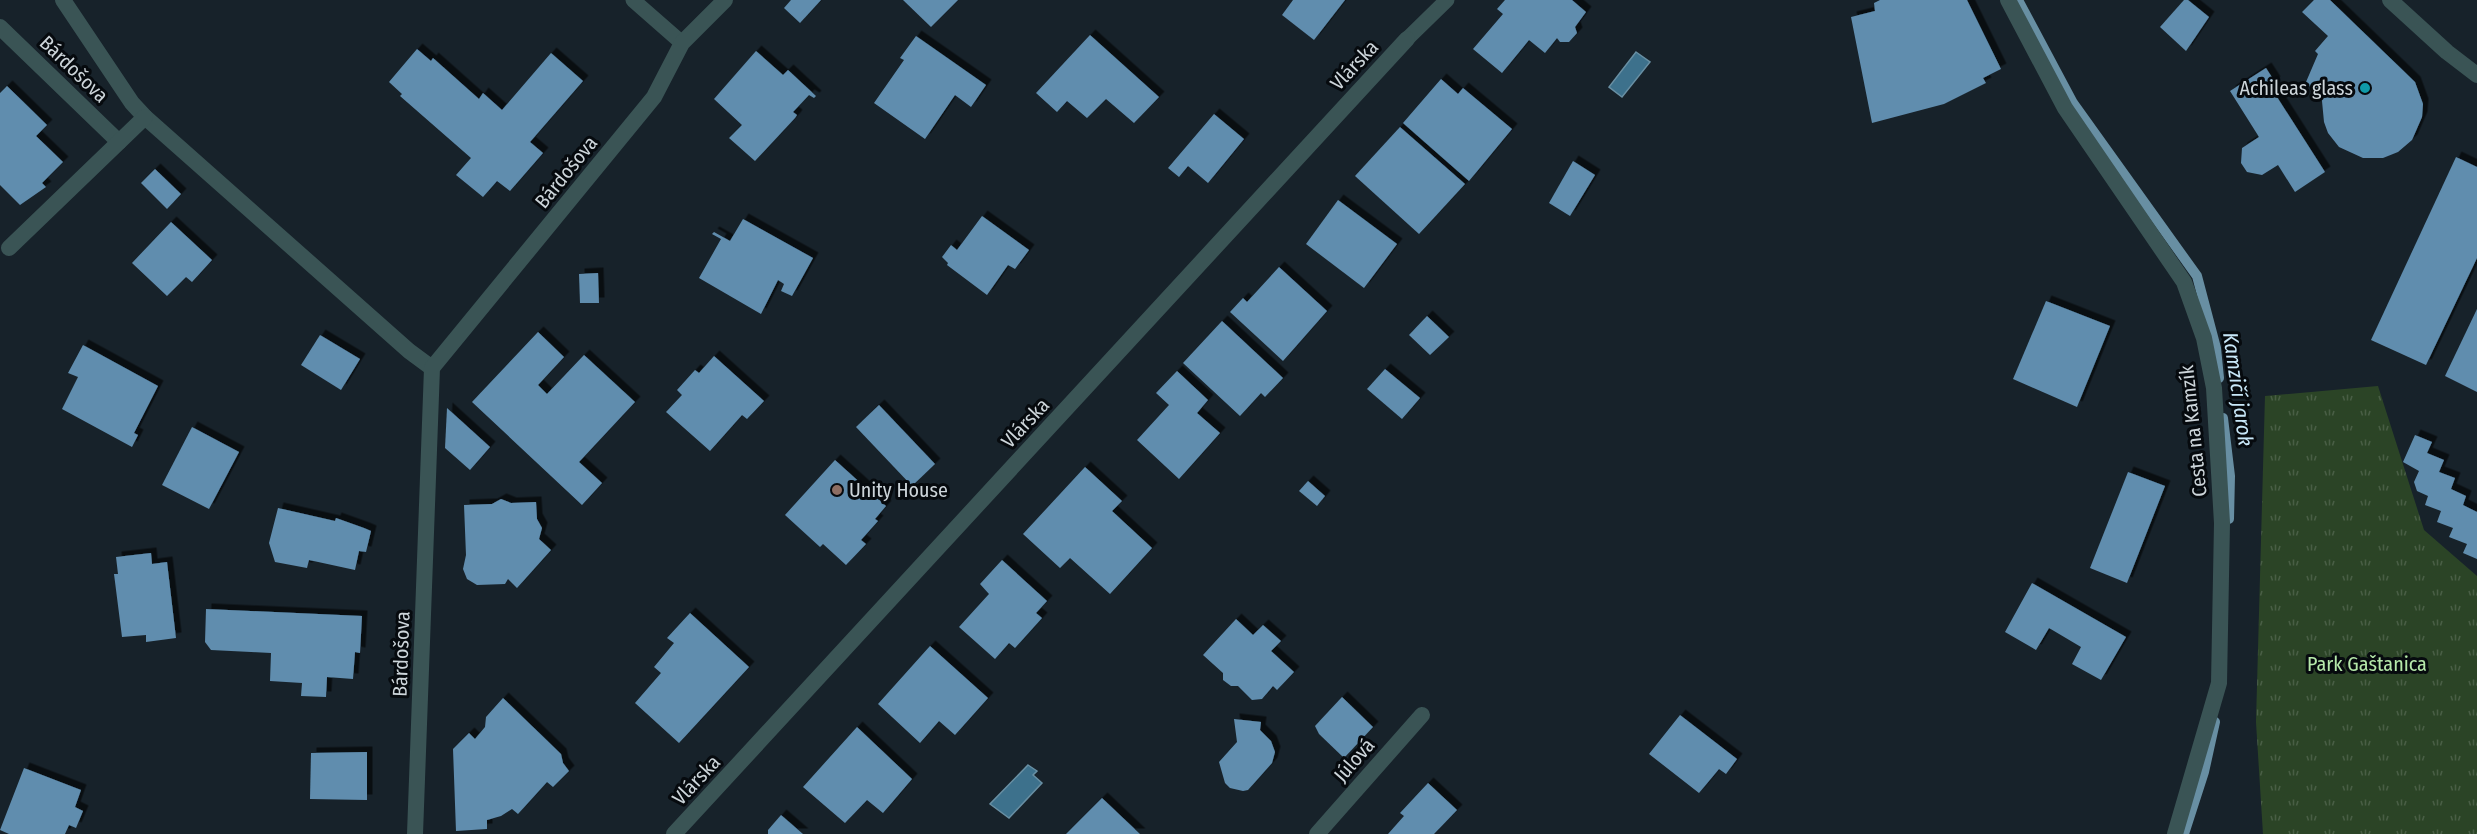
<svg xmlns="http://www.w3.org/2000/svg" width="2477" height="834" viewBox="0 0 2477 834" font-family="'Fira Sans Condensed',sans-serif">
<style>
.park{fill:url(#park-tufts)}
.water{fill:#3d718c;stroke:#688fa3;stroke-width:1.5}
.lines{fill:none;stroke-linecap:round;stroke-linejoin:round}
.stream{stroke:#688fa3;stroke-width:10}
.building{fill:#608dae;filter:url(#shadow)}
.service{stroke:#3a5455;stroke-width:15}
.minor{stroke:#3a5455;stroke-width:16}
.tertiary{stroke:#3a5455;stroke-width:16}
.culture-dot{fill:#0f9aa8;stroke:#060a0e;stroke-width:2}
.education-dot{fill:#8d6e63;stroke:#060a0e;stroke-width:2}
.labels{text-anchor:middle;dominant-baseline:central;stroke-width:6;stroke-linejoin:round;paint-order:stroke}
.street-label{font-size:20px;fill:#cdd5da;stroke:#060a0e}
.poi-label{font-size:20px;fill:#cdd5da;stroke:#060a0e;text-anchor:end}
.park-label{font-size:20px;fill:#b6e9aa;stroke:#060a0e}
.water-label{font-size:21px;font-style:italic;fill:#c8e7f8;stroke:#060a0e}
</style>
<defs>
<pattern id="park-tufts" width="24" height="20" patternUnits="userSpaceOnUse" patternTransform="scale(1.5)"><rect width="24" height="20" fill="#2b4426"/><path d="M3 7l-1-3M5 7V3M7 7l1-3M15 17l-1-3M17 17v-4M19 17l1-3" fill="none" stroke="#495e45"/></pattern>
<filter id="shadow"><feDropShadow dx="5.5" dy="-5.5" stdDeviation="0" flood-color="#0009"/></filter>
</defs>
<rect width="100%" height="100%" fill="#17222a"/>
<path class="park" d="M2378,386L2424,530L2477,576V834H2263L2256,722L2265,396Z"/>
<g class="water">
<path d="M1636,52L1650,62L1622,97L1609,87Z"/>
<path d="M1028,765L1037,771L1033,775L1042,783L1009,818L990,804Z"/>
</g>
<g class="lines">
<g class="stream">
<path d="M2018,0L2073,103L2197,276L2216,348L2219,378"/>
<path d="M2223,418L2230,476L2229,519"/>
<path d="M2184,834L2204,772L2215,722"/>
</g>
</g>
<g class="building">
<path d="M791,0H821L800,23L784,8Z"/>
<path d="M903,0H958L931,27Z"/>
<path d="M1293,0H1345L1314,40L1282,15Z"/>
<path d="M1505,0H1572L1586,12L1575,27L1577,33L1569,42H1560L1557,38L1545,53L1529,40L1502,73L1473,49L1503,14L1497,9Z"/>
<path d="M1880,0H1967L2001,69L1983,78L1986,83L1944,104L1872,123L1851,17L1875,11L1874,3Z"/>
<path d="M2184,0H2188L2209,17L2186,51L2160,27Z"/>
<path d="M2314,0H2330L2415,82L2423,104L2422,117L2412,140L2398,152L2383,158H2363L2339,147L2328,133L2324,122L2322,101L2306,82L2318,54L2315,51L2328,36L2302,12Z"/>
<path d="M1090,35L1159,97L1134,123L1106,99L1087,118L1067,101L1057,112L1036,93Z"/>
<path d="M916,36L986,85L971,107L955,95L925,139L874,103L904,60L900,58Z"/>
<path d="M417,49L431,61L433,58L479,99L483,93L502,110L551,53L583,81L530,142L543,153L510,191L497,181L483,197L456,175L471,158L400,96L402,94L389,82Z"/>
<path d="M756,51L783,75L788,70L816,96L814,98L809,95L793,112L797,115L795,118L755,161L729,138L742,125L714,99Z"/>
<path d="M2266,68L2275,82L2270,86L2325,172L2295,192L2278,165L2262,175L2247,172L2241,163L2242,148L2259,137L2230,91Z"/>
<path d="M1441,79L1458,94L1463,88L1512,129L1469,181L1403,123Z"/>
<path d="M7,86L47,125L36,136L63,162L42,183L46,187L20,205L0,185V93Z"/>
<path d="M1214,114L1244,139L1208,183L1188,166L1179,177L1168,168Z"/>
<path d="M1400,127L1465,184L1419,234L1355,176Z"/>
<path d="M2456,157L2477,167V258L2426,365L2371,340Z"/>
<path d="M1573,161L1595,175L1570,216L1549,203Z"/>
<path d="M155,169L181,194L167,209L141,183Z"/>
<path d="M1338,200L1397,244L1364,288L1306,244Z"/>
<path d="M982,216L1029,250L1015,269L1008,265L987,295L947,265L948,263L942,257L951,245L957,250Z"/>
<path d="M743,219L813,258L792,296L781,291L784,284L778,280L761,314L699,278L721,239L712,234L714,232L730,241Z"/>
<path d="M171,222L212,260L192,282L186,277L167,296L132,263Z"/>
<path d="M1279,267L1327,311L1283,361L1230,312L1243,298L1247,302Z"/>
<path d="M598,273L599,303H580L579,274Z"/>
<path d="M2046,301L2110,326L2077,407L2013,379Z"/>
<path d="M2477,309V392L2445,376Z"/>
<path d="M1427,316L1449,337L1430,355L1409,335Z"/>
<path d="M1222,321L1283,378L1265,397L1261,393L1240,416L1183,363Z"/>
<path d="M538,332L564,357L538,385L547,394L584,355L635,402L579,462L602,483L582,505L472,402Z"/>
<path d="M320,335L360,359L341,390L301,365Z"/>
<path d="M83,345L158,386L134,433L138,435L132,447L62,409L78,377L68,373Z"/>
<path d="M714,356L764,401L747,419L742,415L710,451L666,412L682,395L677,390L695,370L699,373Z"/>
<path d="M1385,369L1420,398L1402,419L1367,389Z"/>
<path d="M1177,371L1208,400L1197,413L1220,433L1179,479L1137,440L1169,405L1156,393Z"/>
<path d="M879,405L935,464L912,486L856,427Z"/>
<path d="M447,408L490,447L470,470L445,448Z"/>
<path d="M192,427L239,452L209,509L162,485Z"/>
<path d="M2415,435L2432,442L2427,453L2444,460L2439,472L2455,478L2451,489L2466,496L2463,505L2477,512V559L2463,553L2467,544L2449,537L2453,528L2437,522L2441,511L2425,505L2428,496L2417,491L2414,482L2419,471L2403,462Z"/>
<path d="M835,460L886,506L875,519L878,521L861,540L866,544L846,565L823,544L820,547L785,515Z"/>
<path d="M1085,467L1122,501L1112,511L1152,548L1110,594L1070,558L1060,568L1023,534Z"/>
<path d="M2128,472L2165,486L2127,583L2090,568Z"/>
<path d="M1308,481L1325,496L1317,506L1299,491Z"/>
<path d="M501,499L511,503L536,502L537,519L542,528L539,539L551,550L517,588L508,579L505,584L477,585L467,579L463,569L466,555L464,505L492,504Z"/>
<path d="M278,508L335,521L336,518L364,528L371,531L366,552L359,551L355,570L309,560L307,568L275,562L269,543Z"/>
<path d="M151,553L152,564L167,562L176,638L146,642V635L122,637L114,574H118L116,557Z"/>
<path d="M1002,560L1047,601L1036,613L1042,618L1015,648L1009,643L995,659L959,627L989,594L980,584Z"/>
<path d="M2032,583L2126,637L2101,680L2072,664L2081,647L2049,628L2036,650L2005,632Z"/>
<path d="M206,609L362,616L360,653L355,652L353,679L327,677L326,697L301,696L302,683L270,681L271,653L211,650L205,642Z"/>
<path d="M690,613L749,667L679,743L635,703L661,673L654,667L674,643L667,638Z"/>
<path d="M1236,619L1253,635L1263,625L1281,641L1271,651L1294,672L1277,690L1273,686L1262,699L1252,700L1238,686H1231L1223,680V673L1203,655Z"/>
<path d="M930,646L988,698L955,735L939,721L920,743L878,704Z"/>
<path d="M1342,697L1373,727L1344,758L1319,734L1315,726Z"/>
<path d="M503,698L561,754L563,763L569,771L553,787L547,782L518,814L512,809L501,816L487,820V829L456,831L453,749L469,733L475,739L485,727L486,717Z"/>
<path d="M1680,715L1737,759L1726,774L1719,769L1699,793L1649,754Z"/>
<path d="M1234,719L1261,722L1260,730L1271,741L1275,752L1272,763L1248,790L1243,791L1230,788L1225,783L1219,762L1237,742Z"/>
<path d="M857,727L912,779L883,813L867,800L845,823L803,787Z"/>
<path d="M367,752V800L310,799L311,753Z"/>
<path d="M24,768L81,790L75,807L83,811L76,828L69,825L65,834H9L0,830Z"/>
<path d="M1428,783L1457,810L1434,834H1388L1404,816L1400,813Z"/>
<path d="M1102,798L1140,834H1066Z"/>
<path d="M781,815L803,834H768V830Z"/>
</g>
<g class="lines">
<g class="service">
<path d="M633,0L682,43"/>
<path d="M1407,39L1447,0"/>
</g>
<g class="minor">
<path d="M63,0L132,103L145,117L409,351L432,368"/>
<path d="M2008,0L2065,108L2184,282L2204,338L2214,388L2222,523L2219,683L2175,834"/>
<path d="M0,27L119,142"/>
<path d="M9,248L145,117"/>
<path d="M415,834L432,368L654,97L682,43L725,0"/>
<path d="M674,834L1407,39"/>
<path d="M1317,834L1422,715"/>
</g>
<path class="tertiary" d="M2390,0L2447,52L2477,75"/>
</g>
<circle class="culture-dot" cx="2365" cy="88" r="6"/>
<circle class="education-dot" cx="837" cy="490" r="6"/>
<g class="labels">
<g class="street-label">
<text transform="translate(1354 65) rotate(-47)">Vlárska</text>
<text transform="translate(74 69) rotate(44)">Bárdošova</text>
<text transform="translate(566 172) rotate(-51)">Bárdošova</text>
<text transform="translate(1025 423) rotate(-47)">Vlárska</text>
<text transform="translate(2193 431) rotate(-96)">Cesta na Kamzík</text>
<text transform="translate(401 654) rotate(-88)">Bárdošova</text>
<text transform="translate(1354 760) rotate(-49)">Júlová</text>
<text transform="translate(696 780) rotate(-47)">Vlárska</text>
</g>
<g class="poi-label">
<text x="2353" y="88">Achileas glass</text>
<text x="849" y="490" text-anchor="start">Unity House</text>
</g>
<g class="park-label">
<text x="2367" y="664">Park Gaštanica</text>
</g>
<g class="water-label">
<text transform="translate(2238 389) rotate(82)">Kamzičí jarok</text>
</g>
</g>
</svg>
